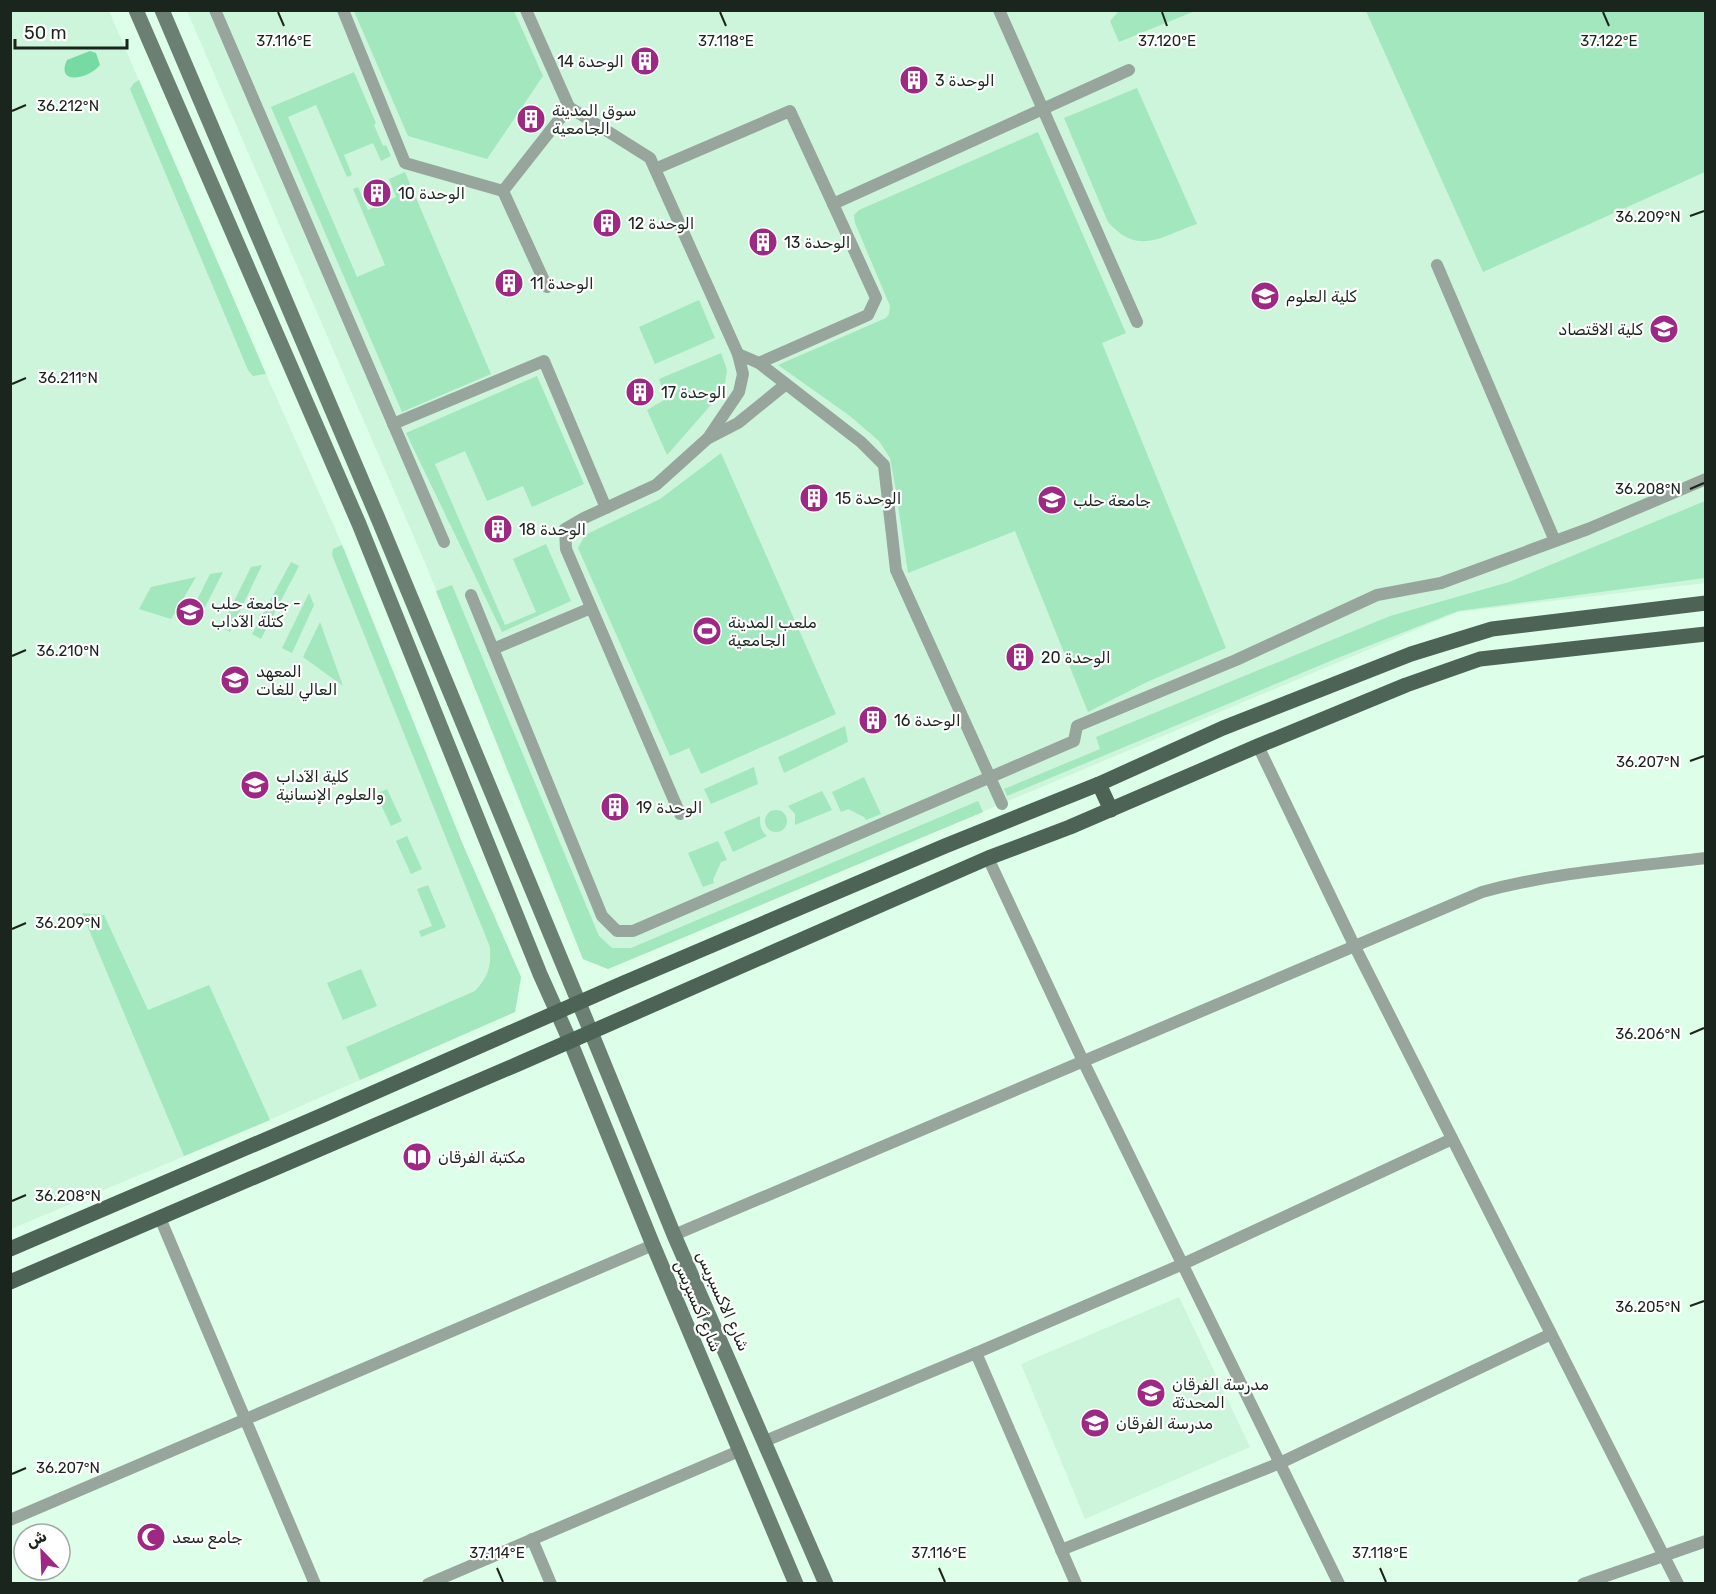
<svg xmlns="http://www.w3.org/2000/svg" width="1716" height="1594" viewBox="0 0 1716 1594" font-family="Rubik,'Noto Naskh Arabic',sans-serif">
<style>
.built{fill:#cdf5db}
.green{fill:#a2e7bd}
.water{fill:#75dba2}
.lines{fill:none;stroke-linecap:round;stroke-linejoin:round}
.street{stroke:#97a59c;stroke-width:12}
.secondary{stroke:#6b7f72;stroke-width:15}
.primary{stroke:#4c6355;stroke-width:15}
.ticks{fill:none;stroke:#19251d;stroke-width:2}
.labels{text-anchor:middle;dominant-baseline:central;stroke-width:4.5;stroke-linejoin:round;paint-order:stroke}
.poi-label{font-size:16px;fill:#19251d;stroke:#fff;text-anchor:start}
.street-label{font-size:16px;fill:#19251d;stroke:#fff}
.ticks-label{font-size:15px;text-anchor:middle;fill:#19251d;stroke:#fff;stroke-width:4.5;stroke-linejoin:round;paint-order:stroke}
</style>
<rect width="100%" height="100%" fill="#ddfee9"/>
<g class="built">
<path d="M11,11H109L266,374L345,551L463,845L521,977L515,1012L230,1137L11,1229Z"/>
<path d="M187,11H1705V583L1458,612L608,969L583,959L426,565Z"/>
<path d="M1179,1297L1250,1447L1085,1519L1021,1364Z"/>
</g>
<g class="green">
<path d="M354,11H514L543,76L487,159L408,136Z"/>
<path d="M1119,11V10L1195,11L1119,42L1110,21Z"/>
<path d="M1366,11H1705V172L1483,272Z"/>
<path d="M354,72L376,123L374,125L383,146L386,145L391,156L381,161L373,143L344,155L352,175L347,177L316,105L288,117L357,277L385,265L353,189L358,187L368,210L396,197L389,179L405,172L491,374L402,412L271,107Z"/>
<path d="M139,80L266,374L253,376L248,370L130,89L134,83Z"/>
<path d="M1137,88L1197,224C1161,236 1139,257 1108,222L1064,118Z"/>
<path d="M1038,132L1126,333L1102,343L1226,648L1147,682L1088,712L1015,531L908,573L895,485L890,458L879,441L850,416L778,365L886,318L889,314L890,306L855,223L854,215L859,210Z"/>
<path d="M699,300L715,338L655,364L639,327Z"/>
<path d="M721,353L727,370L724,390L667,455L647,410L666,399L659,379Z"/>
<path d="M537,376L584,484L532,507L523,486L487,501L465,451L435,464L505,625L536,612L513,559L546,544L571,601L502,632L406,433Z"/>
<path d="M721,453L836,714L701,774L689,748L670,756L578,548L585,535L660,499Z"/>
<path d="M1705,501V578L1458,611L1340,657L1007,796L1004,789L1100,749L1096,737L1390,616L1509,582Z"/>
<path d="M342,545L463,845L521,977L515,1012L360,1080L346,1047L475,991C489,975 491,967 490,947L332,555L333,549Z"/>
<path d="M291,562L299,566L261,639L252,634Z"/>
<path d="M262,565L230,632L221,627L251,567Z"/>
<path d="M223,572L199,619L190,614L210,574Z"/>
<path d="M196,577L171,619L139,609L151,587Z"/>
<path d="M452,585L599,936L612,948H631L978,801L983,812L608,969L583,959L436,591Z"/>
<path d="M309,593L314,605L292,653L282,648Z"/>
<path d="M320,622L343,686L303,657Z"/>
<path d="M845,726L848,742L784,773L778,757Z"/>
<path d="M754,767L758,784L711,804L704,789Z"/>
<path d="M864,777L881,814L866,820L864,817L848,809L841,812L832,792Z"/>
<path d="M387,789L402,821L391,826L376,794Z"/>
<path d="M822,791L832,810L795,825V814L788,806Z"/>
<circle cx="776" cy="821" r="11"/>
<path d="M760,816C760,825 760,830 767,836L733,852L724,832Z"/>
<path d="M407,836L422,869L411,874L396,841Z"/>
<path d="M718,841L727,860L721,862L713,880L714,883L703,887L688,853Z"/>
<path d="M428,885L446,927L421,937L419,931L432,926L417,889Z"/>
<path d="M82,913L104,915L148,1010L209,985L270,1120L184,1156Z"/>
<path d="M361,969L377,1006L343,1020L327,983Z"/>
</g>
<path class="water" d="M90,51L96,53L100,65C89,79 55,86 67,60Z"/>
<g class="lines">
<g class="street">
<path d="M215,10L444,542"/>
<path d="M343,10L405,163L503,191L569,107"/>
<path d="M526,10L569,107L650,158L738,354L759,363L861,442L884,465L896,570L1002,804"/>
<path d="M999,10L1137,322"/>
<path d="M655,169L790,111L833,204"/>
<path d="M503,191L547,287"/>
<path d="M1437,265L1555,541"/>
<path d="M759,363L868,315L876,298L833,204L1129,70"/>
<path d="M393,424L544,361L606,508"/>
<path d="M708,438L739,392L743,374L738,354"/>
<path d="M471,595L602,916L617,931H633L1074,741L1077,726L1236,660L1377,595L1441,583L1588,529L1706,479"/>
<path d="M493,649L591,608"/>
<path d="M1258,746L1355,947L1678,1584"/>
<path d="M680,814L566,549L565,529L584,518L656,485L707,439L738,423L786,384"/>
<path d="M988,858L1083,1061L1339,1584"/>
<path d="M160,1218L315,1584"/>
<path d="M674,1235L1482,892C1555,872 1631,867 1706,858"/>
<path d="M976,1353L1076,1584"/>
<path d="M765,1441L976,1353L1183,1264L1452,1139"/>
<path d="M10,1520L653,1245"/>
<path d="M532,1539L551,1584"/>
<path d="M1061,1550L1280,1463L1551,1334"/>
<path d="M428,1584L739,1451"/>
<path d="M1583,1584L1706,1541"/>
</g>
<g class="secondary">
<path d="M136,10L359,524L540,974L570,1041L653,1245L796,1584"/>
<path d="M162,10L377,516L591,1032L674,1235L826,1584"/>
</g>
<g class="primary">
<path d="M1099,784L1111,810"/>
<path d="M10,1249L323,1115L621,984L945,846L1099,784L1223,728L1411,654L1492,629L1706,603"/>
<path d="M10,1282L518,1064L988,858L1070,827L1258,746L1406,685L1480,659L1706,634"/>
</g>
</g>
<path class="ticks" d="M278,12L284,26M720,12L726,26M1162,12L1167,26M1603,12L1609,26M12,111L26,105M1690,216L1704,211M12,384L26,378M1690,489L1704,483M12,656L26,650M1690,761L1704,756M12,929L26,923M1690,1034L1704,1028M12,1201L26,1195M1690,1306L1704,1301M12,1474L26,1468M497,1568L503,1582M939,1568L945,1582M1380,1568L1386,1582"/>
<defs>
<g id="building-disc" transform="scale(1.5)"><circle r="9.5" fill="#9d2984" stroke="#fff"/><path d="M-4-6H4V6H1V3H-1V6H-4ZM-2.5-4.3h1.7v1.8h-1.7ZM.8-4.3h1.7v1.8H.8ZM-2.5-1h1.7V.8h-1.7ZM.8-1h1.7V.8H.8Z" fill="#fff"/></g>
<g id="university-disc" transform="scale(1.5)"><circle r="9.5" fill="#9d2984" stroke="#fff"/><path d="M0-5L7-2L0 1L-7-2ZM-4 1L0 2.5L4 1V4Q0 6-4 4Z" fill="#fff"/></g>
<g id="stadium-disc" transform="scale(1.5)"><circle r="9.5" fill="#9d2984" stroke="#fff"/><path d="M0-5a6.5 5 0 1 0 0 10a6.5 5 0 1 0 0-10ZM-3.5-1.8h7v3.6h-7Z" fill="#fff"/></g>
<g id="library-disc" transform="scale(1.5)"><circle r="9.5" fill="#9d2984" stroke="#fff"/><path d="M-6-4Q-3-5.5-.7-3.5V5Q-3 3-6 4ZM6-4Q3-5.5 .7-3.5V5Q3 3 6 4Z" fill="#fff"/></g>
<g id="school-disc" transform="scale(1.5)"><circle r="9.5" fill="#9d2984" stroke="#fff"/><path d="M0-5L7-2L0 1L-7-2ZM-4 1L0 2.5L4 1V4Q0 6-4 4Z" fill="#fff"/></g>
<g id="mosque-disc" transform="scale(1.5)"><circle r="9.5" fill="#9d2984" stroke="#fff"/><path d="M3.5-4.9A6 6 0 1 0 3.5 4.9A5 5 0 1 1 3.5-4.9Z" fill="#fff"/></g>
</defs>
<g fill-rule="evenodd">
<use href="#building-disc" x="645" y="61"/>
<use href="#building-disc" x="914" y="80"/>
<use href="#building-disc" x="531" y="119"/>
<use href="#building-disc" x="377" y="193"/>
<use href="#building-disc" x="607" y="223"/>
<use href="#building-disc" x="763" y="242"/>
<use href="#building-disc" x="509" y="283"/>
<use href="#university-disc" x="1265" y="296"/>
<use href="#university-disc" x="1664" y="329"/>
<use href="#building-disc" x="640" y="392"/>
<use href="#building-disc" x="814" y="498"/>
<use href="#university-disc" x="1052" y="500"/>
<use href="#building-disc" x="498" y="529"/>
<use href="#university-disc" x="190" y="612"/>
<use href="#stadium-disc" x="707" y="631"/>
<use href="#building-disc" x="1020" y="657"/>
<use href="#university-disc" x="235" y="680"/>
<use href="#building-disc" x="873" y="720"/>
<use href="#university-disc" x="255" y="785"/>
<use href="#building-disc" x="615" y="807"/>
<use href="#library-disc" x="417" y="1157"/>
<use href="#school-disc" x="1151" y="1393"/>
<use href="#school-disc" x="1095" y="1423"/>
<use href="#mosque-disc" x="151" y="1537"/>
</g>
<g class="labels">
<g class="poi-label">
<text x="624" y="61" text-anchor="end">الوحدة 14</text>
<text x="935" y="80">الوحدة 3</text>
<text x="552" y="110">سوق المدينة<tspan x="552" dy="18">الجامعية</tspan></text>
<text x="398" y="193">الوحدة 10</text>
<text x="628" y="223">الوحدة 12</text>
<text x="784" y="242">الوحدة 13</text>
<text x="530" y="283">الوحدة 11</text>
<text x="1286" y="296">كلية العلوم</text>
<text x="1643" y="329" text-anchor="end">كلية الاقتصاد</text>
<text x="661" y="392">الوحدة 17</text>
<text x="835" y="498">الوحدة 15</text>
<text x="1073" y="500">جامعة حلب</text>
<text x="519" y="529">الوحدة 18</text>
<text x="211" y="603">جامعة حلب -<tspan x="211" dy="18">كتلة الآداب</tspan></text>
<text x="728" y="622">ملعب المدينة<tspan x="728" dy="18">الجامعية</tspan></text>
<text x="1041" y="657">الوحدة 20</text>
<text x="256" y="671">المعهد<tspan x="256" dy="18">العالي للغات</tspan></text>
<text x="894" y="720">الوحدة 16</text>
<text x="276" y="776">كلية الآداب<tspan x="276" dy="18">والعلوم الإنسانية</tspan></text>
<text x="636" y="807">الوحدة 19</text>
<text x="438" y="1157">مكتبة الفرقان</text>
<text x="1172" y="1384">مدرسة الفرقان<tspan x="1172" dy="18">المحدثة</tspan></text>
<text x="1116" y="1423">مدرسة الفرقان</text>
<text x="172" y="1537">جامع سعد</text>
</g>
<g class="street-label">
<text transform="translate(723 1301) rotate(66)">شارع الاكسبريس</text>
<text transform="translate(698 1306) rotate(67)">شارع أكسبريس</text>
</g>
</g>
<g class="ticks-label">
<text x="284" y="46">37.116°E</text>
<text x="726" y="46">37.118°E</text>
<text x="1167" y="46">37.120°E</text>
<text x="1609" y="46">37.122°E</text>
<text x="68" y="111">36.212°N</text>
<text x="1648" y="222">36.209°N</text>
<text x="68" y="383">36.211°N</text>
<text x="1648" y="494">36.208°N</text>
<text x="68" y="656">36.210°N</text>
<text x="1648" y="767">36.207°N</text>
<text x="68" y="928">36.209°N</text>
<text x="1648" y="1039">36.206°N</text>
<text x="68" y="1201">36.208°N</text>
<text x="1648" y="1312">36.205°N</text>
<text x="68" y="1473">36.207°N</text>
<text x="497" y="1558">37.114°E</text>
<text x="939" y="1558">37.116°E</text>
<text x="1380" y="1558">37.118°E</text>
</g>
<rect width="1716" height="1594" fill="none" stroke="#19251d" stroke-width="24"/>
<g transform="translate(42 1552) rotate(337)"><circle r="28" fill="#ffffff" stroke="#a3a8a5" stroke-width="1.5"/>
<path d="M0-4.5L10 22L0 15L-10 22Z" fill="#9d2984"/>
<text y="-9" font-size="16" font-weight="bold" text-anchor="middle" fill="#19251d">ش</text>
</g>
<path d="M15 39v9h112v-9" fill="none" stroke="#19251d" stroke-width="3"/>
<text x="24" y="39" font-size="18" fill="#19251d" stroke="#ffffff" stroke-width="4.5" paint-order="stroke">50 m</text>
</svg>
